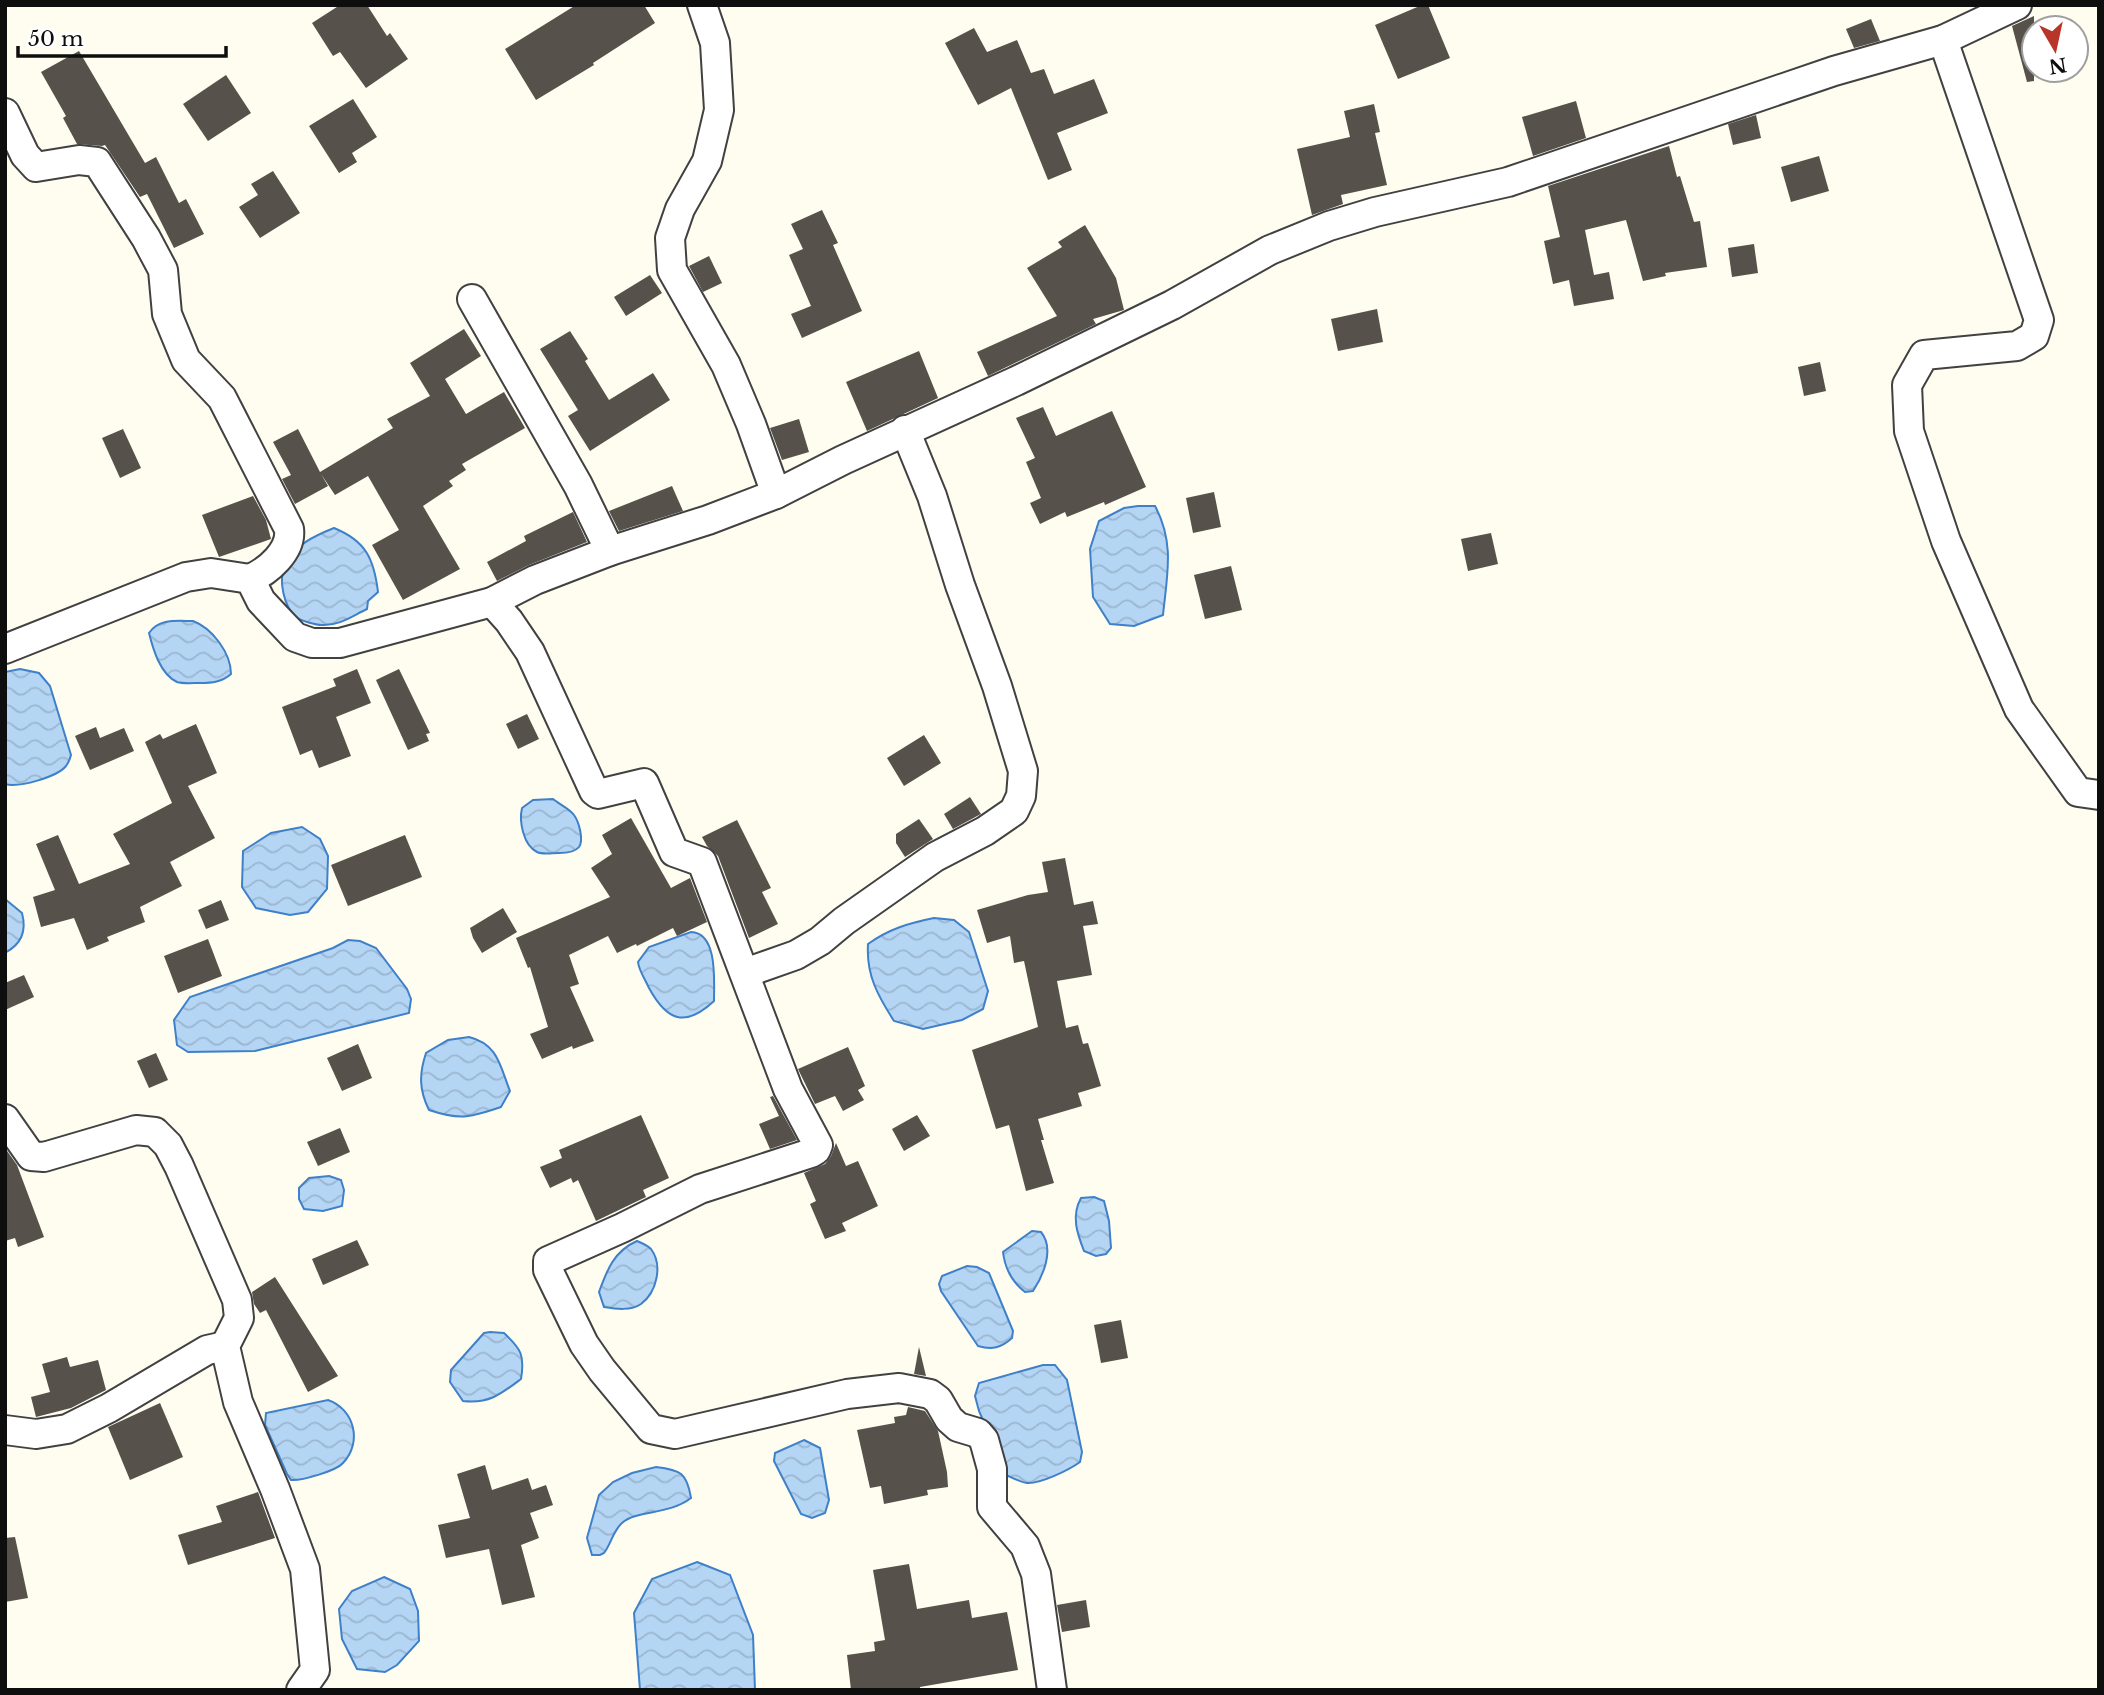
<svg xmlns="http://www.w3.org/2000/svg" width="2104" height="1695" viewBox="0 0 2104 1695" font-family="'Libre Baskerville',serif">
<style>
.water{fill:url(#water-waves);stroke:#3e80c9;stroke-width:2}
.building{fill:#56514a}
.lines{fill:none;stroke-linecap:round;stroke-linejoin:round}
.street-casing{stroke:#414141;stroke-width:32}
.street{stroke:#fff;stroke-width:28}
</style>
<defs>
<pattern id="water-waves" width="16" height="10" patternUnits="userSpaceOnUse" patternTransform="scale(1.75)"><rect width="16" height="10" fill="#b5d5f4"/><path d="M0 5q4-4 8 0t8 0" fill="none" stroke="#9ab6d0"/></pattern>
</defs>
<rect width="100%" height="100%" fill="#fffdef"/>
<g class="water">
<path d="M1138,506H1155C1175,543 1167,575 1163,615L1134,626L1110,624L1093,597L1090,549L1099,521L1124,508Z"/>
<path d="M334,528C366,541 374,559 378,592L368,601L367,609C352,616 339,626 322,625C316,625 301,621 296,617C284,607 278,580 285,566C294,545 314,536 334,528Z"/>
<path d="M193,621C212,628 231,653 231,674C222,682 212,683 200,683C193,683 183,684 177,682C160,674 153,649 149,633C159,618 177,621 193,621Z"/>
<path d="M20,669L39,673L50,686L71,755C70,759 69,762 66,766C57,777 19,788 5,784V672Z"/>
<path d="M553,799C559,804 570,809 574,815C579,822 584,840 579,847C575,852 565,853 559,853C552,853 543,855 537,852C523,845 519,821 522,808L533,800Z"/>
<path d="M302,827L320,839L328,856L327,889L308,912L290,915L256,908L242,887L243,851L271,833Z"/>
<path d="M5,899L22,913C27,932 21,944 5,953Z"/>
<path d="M934,918L954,920L969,932L988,991L983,1009L962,1020L923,1029L894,1021C878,996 866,975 868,944C889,929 909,923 934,918Z"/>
<path d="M691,932C718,933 714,981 714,1001C685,1028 667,1021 649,988C645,979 639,971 638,962L649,947Z"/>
<path d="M348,940L360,941L376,948L407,989L411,999L409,1013L255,1051L188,1052L177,1045L174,1020L190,997L333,948Z"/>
<path d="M469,1037C498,1044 500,1066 510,1091L501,1107C470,1117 462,1121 429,1110C419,1090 419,1074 426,1053L448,1040Z"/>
<path d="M329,1176L341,1180L344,1190L342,1206L323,1211L304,1209L299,1199V1188L309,1178Z"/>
<path d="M1094,1197L1104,1201L1109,1221L1111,1248L1106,1254L1096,1256L1084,1251C1077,1233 1071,1216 1081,1198Z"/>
<path d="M1032,1231L1041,1232C1055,1249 1043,1276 1033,1291L1025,1292C1012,1282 1005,1269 1003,1252Z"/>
<path d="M637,1241C642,1243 648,1246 651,1249C663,1265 657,1292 641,1304C631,1311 616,1309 604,1307L599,1292C607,1270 614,1251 637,1241Z"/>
<path d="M967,1266L977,1267L989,1273L1013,1331L1012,1338C1001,1348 992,1350 978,1346L941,1291L939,1284L942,1276Z"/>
<path d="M490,1332L504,1333C521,1349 525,1355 521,1379C501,1394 489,1404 463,1401L450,1382L451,1370L484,1333Z"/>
<path d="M1043,1365H1055L1067,1380L1082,1452L1080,1462C1069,1470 1040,1484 1027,1483C1020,1482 1013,1478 1006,1475L979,1411L975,1396L979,1383Z"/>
<path d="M328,1400C354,1409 363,1442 343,1463C336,1471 301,1481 291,1480L287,1474L265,1425L266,1413Z"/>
<path d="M804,1440L820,1448L829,1500L825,1513L812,1518L801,1514L774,1461L775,1453Z"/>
<path d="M656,1467C681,1470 687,1473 691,1498C669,1515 636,1510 622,1523C613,1531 611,1544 604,1553L600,1555H592L587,1538L599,1495L613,1482L632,1473Z"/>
<path d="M697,1562L730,1575L753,1635L755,1690H640L634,1613L652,1579Z"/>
<path d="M384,1577L410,1589L418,1611L419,1641L397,1665L385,1672L357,1669L342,1639L339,1609L352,1591Z"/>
</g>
<g class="building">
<path d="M340,5H367L387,36L390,33L408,59L366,88L340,52L333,56L312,23Z"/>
<path d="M576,5H644L655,23L593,63L594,65L536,100L505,49Z"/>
<path d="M1422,5H1428L1450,58L1398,79L1375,25Z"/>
<path d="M2034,16V81L2027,82L2012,26Z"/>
<path d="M1871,19L1880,41L1854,48L1846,29Z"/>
<path d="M974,28L987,52L1017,40L1031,73L1044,69L1054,94L1094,79L1108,113L1057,133L1072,170L1048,180L1011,88L978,105L945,43Z"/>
<path d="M79,51L145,163L156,157L179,203L186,199L204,234L174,248L147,194L140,197L105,145L102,146L77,144L63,118L66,116L41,72Z"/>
<path d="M226,75L251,113L208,141L183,104Z"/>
<path d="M353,99L377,137L352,153L357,162L339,173L309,126Z"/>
<path d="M1576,101L1586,138L1533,156L1522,117Z"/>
<path d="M1374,104L1380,132L1375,133L1387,185L1341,195L1343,204L1312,215L1297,149L1350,137L1344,111Z"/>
<path d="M1756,115L1761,138L1733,145L1728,124Z"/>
<path d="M1669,146L1677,177L1680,176L1694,222L1700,221L1707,267L1665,273L1666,276L1643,281L1626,220L1585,230L1594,275L1609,272L1614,299L1574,306L1569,280L1553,284L1544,241L1560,237L1548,186Z"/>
<path d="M1819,156L1829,191L1791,202L1781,167Z"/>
<path d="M273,171L300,213L260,238L239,207L258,195L251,184Z"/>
<path d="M822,210L838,243L833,245L862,311L802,338L791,314L811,306L789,255L803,249L791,224Z"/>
<path d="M1085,225L1116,278L1124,310L1093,319L1096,324L988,376L977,352L1057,316L1027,268L1062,247L1058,242Z"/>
<path d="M1754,244L1758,273L1732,277L1728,248Z"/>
<path d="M709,256L722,283L703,292L689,266Z"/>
<path d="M650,275L662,293L626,316L614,297Z"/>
<path d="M1377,309L1383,342L1338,351L1331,319Z"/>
<path d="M464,329L481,356L445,379L466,414L504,392L525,428L462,464L466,470L449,481L453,486L423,506L460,569L403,600L372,545L399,530L368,476L335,495L321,474L328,486L295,504L282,479L291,475L273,442L298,429L320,472L393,428L387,419L430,396L410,363Z"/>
<path d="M570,331L588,359L585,361L609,400L653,373L670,400L590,451L568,416L578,410L540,349Z"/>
<path d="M919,351L938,398L867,431L846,382Z"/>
<path d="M1820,362L1826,391L1804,396L1798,367Z"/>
<path d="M1043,407L1056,436L1112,411L1146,487L1105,505L1104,502L1067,517L1065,512L1040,524L1030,503L1041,498L1026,462L1035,458L1016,418Z"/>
<path d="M799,419L809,452L782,460L770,428Z"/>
<path d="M123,429L141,468L120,478L102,438Z"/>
<path d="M672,486L683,511L619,531L609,511Z"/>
<path d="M1214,492L1221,527L1193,533L1186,498Z"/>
<path d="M253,496L266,520L271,539L219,557L202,515Z"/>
<path d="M573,512L587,542L529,565L497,581L487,562L526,541L524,536Z"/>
<path d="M1491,533L1498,564L1468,571L1461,539Z"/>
<path d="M1231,566L1242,610L1205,619L1194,575Z"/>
<path d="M357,669L371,703L336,717L351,756L319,768L312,750L300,755L282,707L336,686L333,679Z"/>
<path d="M399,669L430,733L426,734L429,741L408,750L376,680Z"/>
<path d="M527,714L539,739L518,749L506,724Z"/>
<path d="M196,724L217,773L188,786L215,838L170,862L182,886L140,907L145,922L107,937L109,941L87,950L74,918L41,927L33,897L55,890L36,844L58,835L79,884L130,864L113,834L172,803L145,742L160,734L163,739Z"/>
<path d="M96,727L100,738L124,728L134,751L90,770L75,736Z"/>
<path d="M924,735L941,763L904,786L887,758Z"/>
<path d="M970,797L981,814L953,829L944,814Z"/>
<path d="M631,818L671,888L690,878L707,922L677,936L673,928L637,946L636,944L617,953L608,936L569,955L579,984L570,987L594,1041L573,1049L572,1046L542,1059L530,1034L548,1027L530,967L528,968L516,938L610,897L591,868L612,854L602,835Z"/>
<path d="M919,819L933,839L905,857L896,843V834Z"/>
<path d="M737,820L771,888L762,892L778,924L749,938L718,856L707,846L702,837Z"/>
<path d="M405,835L422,877L348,906L331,865Z"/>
<path d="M1065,858L1074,905L1093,901L1098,924L1083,926L1092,975L1057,981L1066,1028L1078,1025L1083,1044L1088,1043L1101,1086L1078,1093L1082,1106L1038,1119L1044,1140H1041L1054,1183L1026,1191L1009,1125L996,1129L972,1050L1038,1027L1024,961L1014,963L1010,936L987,943L977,910L1028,895L1048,892L1042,862Z"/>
<path d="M221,900L229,920L206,929L198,910Z"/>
<path d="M503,908L517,932L482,953L473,938L470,928Z"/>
<path d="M208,939L222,976L178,993L164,956Z"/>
<path d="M24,975L34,997L5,1010V983Z"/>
<path d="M358,1044L372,1078L342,1091L327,1058Z"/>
<path d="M848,1047L865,1086L858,1090L864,1100L843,1111L835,1096L815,1104L798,1069Z"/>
<path d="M156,1053L168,1080L149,1088L137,1061Z"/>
<path d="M773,1096L797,1140L770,1149L759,1124L779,1116L770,1097Z"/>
<path d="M641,1115L669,1178L643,1190L646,1197L596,1221L578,1180L573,1183L571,1178L550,1188L540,1167L562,1158L559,1150Z"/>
<path d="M917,1115L930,1136L904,1151L892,1129Z"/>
<path d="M340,1128L350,1152L318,1166L307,1142Z"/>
<path d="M836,1143L846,1166L858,1161L878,1206L842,1223L846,1231L825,1239L810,1204L816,1201L804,1173L825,1164L831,1156Z"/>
<path d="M5,1148L17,1165L44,1237L18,1247L15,1238L5,1241Z"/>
<path d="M357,1240L369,1265L323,1285L312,1259Z"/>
<path d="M275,1277L338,1376L308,1392L266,1310L260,1313L254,1304L252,1292Z"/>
<path d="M1121,1320L1128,1358L1101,1363L1094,1325Z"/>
<path d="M919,1347L926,1376L914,1374Z"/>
<path d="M67,1357L70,1367L98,1360L106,1390L71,1408L36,1417L31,1397L50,1392L42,1364Z"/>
<path d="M160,1403L183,1457L130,1480L108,1427Z"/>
<path d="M908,1407L925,1411L938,1431L947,1472L948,1487L927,1490L928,1495L884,1504L881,1486L870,1488L857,1430L895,1423L894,1417L906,1415Z"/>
<path d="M485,1465L492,1490L528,1478L532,1490L546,1485L553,1505L530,1513L539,1538L521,1545L535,1597L502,1605L489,1549L446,1558L438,1525L470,1518L457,1474Z"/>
<path d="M258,1492L275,1538L188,1565L178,1535L222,1522L216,1506Z"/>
<path d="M15,1537L28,1598L5,1602V1538Z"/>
<path d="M909,1564L917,1609L969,1600L972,1618L1007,1612L1018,1670L920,1687V1690H851L847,1655L875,1651L874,1642L885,1640L873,1570Z"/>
<path d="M1086,1600L1090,1627L1062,1632L1057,1605Z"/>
</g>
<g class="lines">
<g class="street-casing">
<g id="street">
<path d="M702,5L715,43L719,110L707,161L680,209L670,238L672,270L726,365L751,424L776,494"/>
<path d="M1943,40L2039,320L2034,336L2017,346L1924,355L1907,385L1909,431L1946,541L2019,709L2078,792L2099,795"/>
<path d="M5,113L25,155L36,167L79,160L97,162L146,238L163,270L167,314L186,360L222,398L289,529C292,551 268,571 250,579"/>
<path d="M472,299L578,485L610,551"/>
<path d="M492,602L509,621L530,652L594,791L598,794L644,783L674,852L702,862L788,1089L818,1145L816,1150L811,1153L700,1189L622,1228L548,1261V1270L584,1344L602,1370L651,1429L675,1434L847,1394L899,1388L930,1394L938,1400L949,1419L958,1427L978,1433L984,1440L992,1469V1507L1025,1546L1036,1574L1052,1690"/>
<path d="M5,649L186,577L211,573L250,579L261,601L277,618L295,637L312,643H340L492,602L535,580L610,551L708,520L776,494L843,460L1016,381L1172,305L1270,250L1329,226L1375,212L1508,182L1834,71L1943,40L2017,5"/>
<path d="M745,973L796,955L820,941L844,921L935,857L985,831L1014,811L1021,796L1023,771L997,686L960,585L932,496L905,430"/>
<path d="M5,1119L31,1156L44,1157L136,1130L155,1132L168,1145L179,1166L237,1300L239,1318L225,1346L238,1402L275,1489L305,1569L315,1670L301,1690"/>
<path d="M5,1430L36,1434L67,1429L109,1408L207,1350L225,1346"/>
</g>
</g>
<use href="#street" class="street"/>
</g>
<rect width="2104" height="1695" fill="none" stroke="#0e0e0e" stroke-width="14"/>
<g transform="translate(2055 49) rotate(171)"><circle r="33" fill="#ffffff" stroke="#9f9f9f" stroke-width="2"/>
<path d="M0-5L12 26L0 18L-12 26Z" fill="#ba3529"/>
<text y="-10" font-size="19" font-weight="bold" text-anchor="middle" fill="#0e0e0e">N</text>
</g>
<path d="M18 46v10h208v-10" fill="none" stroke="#0e0e0e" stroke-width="3.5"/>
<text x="28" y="46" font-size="21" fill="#0e0e0e" stroke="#ffffff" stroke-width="5" paint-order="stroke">50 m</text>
</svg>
